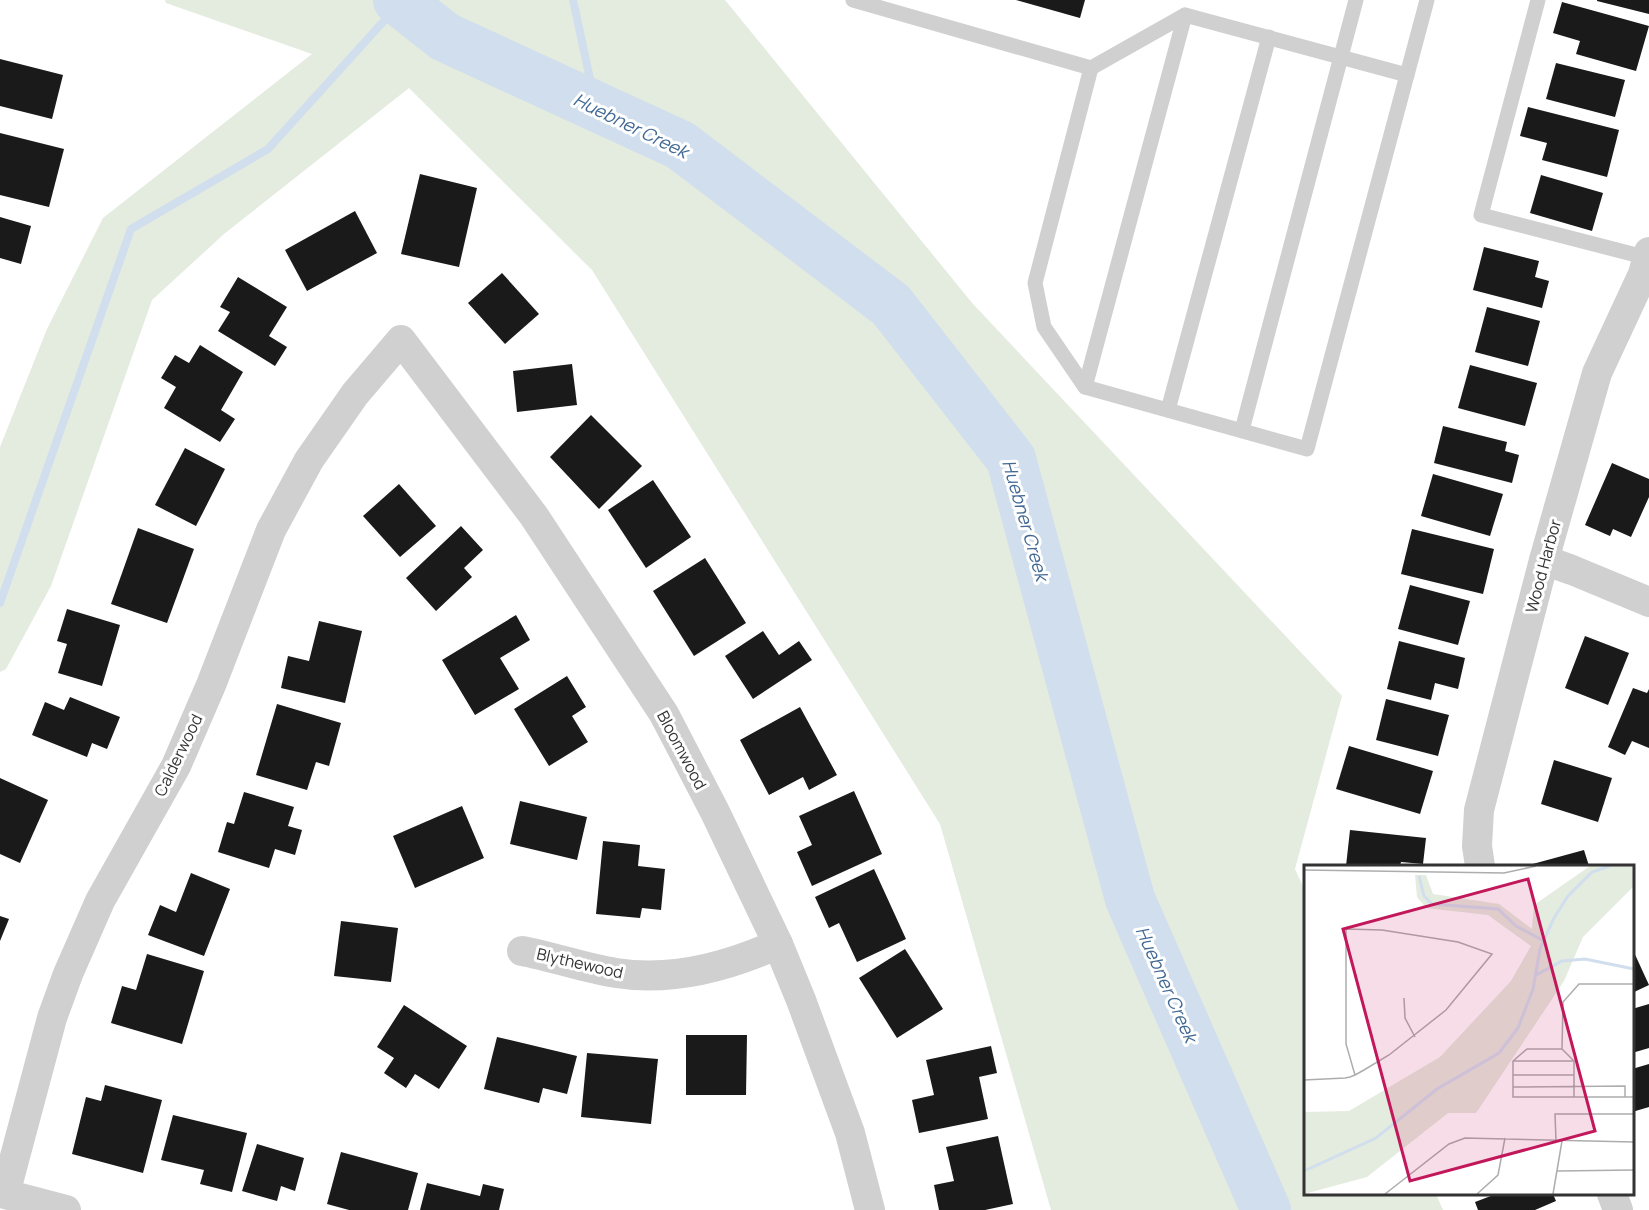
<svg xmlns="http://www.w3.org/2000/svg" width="1649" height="1210" viewBox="0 0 1649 1210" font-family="Manrope,sans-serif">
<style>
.green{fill:#e4ebdf}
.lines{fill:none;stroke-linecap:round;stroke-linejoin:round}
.stream{stroke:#d0deed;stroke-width:8}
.river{stroke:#d0deed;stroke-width:50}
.building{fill:#1a1a1a}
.lane{stroke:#d0d0d0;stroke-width:15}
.street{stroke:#d0d0d0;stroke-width:30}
.labels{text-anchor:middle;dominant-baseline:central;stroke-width:6;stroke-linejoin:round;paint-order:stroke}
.street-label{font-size:16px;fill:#333;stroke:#fff}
.water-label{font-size:18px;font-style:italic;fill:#426994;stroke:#fff}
.inset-river{fill:none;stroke:#d0deed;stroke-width:3}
.inset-road{fill:none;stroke:#adadad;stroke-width:1.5}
.view{fill:#c2185b;fill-opacity:0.15;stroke:#c2185b;stroke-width:3}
.inset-edge{fill:none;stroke:#333;stroke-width:3}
</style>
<rect width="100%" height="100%" fill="#fff"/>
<path class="green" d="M165,0H725L973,304L1342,696L1295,869L1306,893V1194H1436L1443,1210H1051L940,824L592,270L409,88L224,234L152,300L51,586L6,669L0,672V447L47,329L103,218L312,54L166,3Z"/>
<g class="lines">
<g class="stream">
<path d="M573,0L596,107"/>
<path d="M0,603L131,229L268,149L401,2"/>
</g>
<path class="river" d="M398,0L445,37L680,145L891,305L1011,459L1130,899L1266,1210"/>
</g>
<g class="building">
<path d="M1016,0H1085L1080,18Z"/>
<path d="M1597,0H1649V14L1597,1Z"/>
<path d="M1562,2L1649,26L1636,71L1576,54L1580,41L1553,33Z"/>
<path d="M0,59L63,75L52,119L0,106Z"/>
<path d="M1556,63L1625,80L1615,117L1546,99Z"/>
<path d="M1528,107L1619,130L1607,177L1542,160L1547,143L1520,136Z"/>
<path d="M0,133L64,149L49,207L0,195Z"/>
<path d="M420,174L477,188L459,267L401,254Z"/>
<path d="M1541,175L1603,193L1592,231L1530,213Z"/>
<path d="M355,211L377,253L307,291L285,250Z"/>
<path d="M0,217L31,226L21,264L0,258Z"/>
<path d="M1484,247L1539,261L1535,277L1549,281L1542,308L1473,290Z"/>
<path d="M502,273L539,314L505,344L468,303Z"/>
<path d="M238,277L287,307L269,336L287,347L275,366L218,331L230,312L220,307Z"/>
<path d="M1487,307L1540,321L1528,366L1475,352Z"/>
<path d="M200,345L243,372L221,410L235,419L220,442L164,408L176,387L161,378L175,355L189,363Z"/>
<path d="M572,364L577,405L517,412L513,371Z"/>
<path d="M1470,365L1537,383L1525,426L1458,408Z"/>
<path d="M591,415L642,466L599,509L550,457Z"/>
<path d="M1443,426L1507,442L1505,451L1519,455L1512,483L1434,463Z"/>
<path d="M185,448L225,469L196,526L155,505Z"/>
<path d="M1612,463L1649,479V497L1631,537L1613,529L1610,536L1585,525Z"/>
<path d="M1433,474L1503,494L1490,536L1421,516Z"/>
<path d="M653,480L691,537L646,568L608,510Z"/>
<path d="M399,484L436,526L400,557L363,516Z"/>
<path d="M461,526L483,550L464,568L472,577L436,611L406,578Z"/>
<path d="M138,528L194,549L167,623L111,604Z"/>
<path d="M1412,529L1494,549L1483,594L1401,574Z"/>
<path d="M705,558L746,623L694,656L653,591Z"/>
<path d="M1410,585L1470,601L1458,645L1398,629Z"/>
<path d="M67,609L120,625L102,686L58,673L67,644L57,641Z"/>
<path d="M516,615L530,640L500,658L519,689L475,715L442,660Z"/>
<path d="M319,621L362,631L345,703L281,688L288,656L309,661Z"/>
<path d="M763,631L779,655L799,641L812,660L753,699L725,656Z"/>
<path d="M1585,636L1629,653L1608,705L1565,688Z"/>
<path d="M1399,641L1465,658L1458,689L1435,683L1431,700L1387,689Z"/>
<path d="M567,676L586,707L572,716L588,742L549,766L514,709Z"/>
<path d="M1633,688L1647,693L1649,689V748L1632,741L1625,755L1608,747Z"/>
<path d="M70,697L120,717L107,749L92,743L87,757L32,735L45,702L64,710Z"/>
<path d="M1386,699L1449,715L1438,756L1376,740Z"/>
<path d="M277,704L341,723L329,766L316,762L307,790L256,775Z"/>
<path d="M800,707L837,775L809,790L803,777L769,795L740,740Z"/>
<path d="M1349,746L1433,771L1420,814L1336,789Z"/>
<path d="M1554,760L1612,778L1598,822L1541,804Z"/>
<path d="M0,778L48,800L20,863L0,854Z"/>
<path d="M854,791L882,854L812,886L797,852L812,845L799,816Z"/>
<path d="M244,792L294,807L288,826L302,830L295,855L275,849L269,868L218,852L227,822L234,824Z"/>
<path d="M520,801L587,817L577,860L510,844Z"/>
<path d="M462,806L484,858L415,888L393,836Z"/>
<path d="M1350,830L1426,838L1423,864L1401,862L1400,866H1346Z"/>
<path d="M603,841L640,845L638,866L665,869L661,910L642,908L640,918L596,914Z"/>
<path d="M1584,850L1589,866H1530L1529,865Z"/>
<path d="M874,869L906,939L857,962L839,923L829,928L815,897Z"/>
<path d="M191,873L230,889L204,956L148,935L160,905L176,912Z"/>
<path d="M0,916L9,919L0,941Z"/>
<path d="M341,921L398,928L391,982L334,976Z"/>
<path d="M1632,948L1649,985L1632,993Z"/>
<path d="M905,949L943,1009L897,1038L859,978Z"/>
<path d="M147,954L204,971L182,1044L111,1023L122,986L136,990Z"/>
<path d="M1649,1004V1048L1632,1053V1009Z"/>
<path d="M404,1005L467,1046L439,1089L415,1074L406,1088L384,1073L394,1058L377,1047Z"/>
<path d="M686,1035H747L746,1095H686Z"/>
<path d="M497,1037L577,1056L567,1094L543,1088L539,1103L484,1089Z"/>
<path d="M991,1046L997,1073L979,1077L988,1119L919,1133L912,1100L934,1095L926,1060Z"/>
<path d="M587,1053L658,1059L651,1124L581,1117Z"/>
<path d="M1649,1064V1107L1632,1112V1069Z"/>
<path d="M105,1085L162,1100L143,1173L72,1154L86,1097L101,1101Z"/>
<path d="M173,1115L247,1133L232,1192L200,1184L204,1170L161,1160Z"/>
<path d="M998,1136L1013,1204L985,1210H939L934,1185L954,1181L946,1147Z"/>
<path d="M257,1144L304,1158L295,1191L281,1186L277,1201L242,1191Z"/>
<path d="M341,1152L418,1173L408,1210H349L327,1204Z"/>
<path d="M427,1183L480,1196L483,1184L504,1189L499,1210H420Z"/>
<path d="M1496,1194H1553L1556,1201L1535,1210H1478L1475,1202Z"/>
</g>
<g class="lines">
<g class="lane">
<path d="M853,0L1091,68L1035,283L1044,327L1085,387L1307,449L1427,0"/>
<path d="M1538,0L1481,215L1648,258"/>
<path d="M1091,68L1185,15L1407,75"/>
<path d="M1085,387L1185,15"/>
<path d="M1168,410L1269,37"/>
<path d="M1242,430L1356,0"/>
</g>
<g class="street">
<path d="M1544,560L1572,570L1649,602"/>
<path d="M1480,866L1477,846L1479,810L1544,560L1597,373L1643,274L1649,252"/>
<path d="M522,951C554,957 584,968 616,973C672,982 727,967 778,944"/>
<path d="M1612,1194L1618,1210"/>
<path d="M66,1210L5,1194L52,1018L68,974L100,901L176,766L211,685L271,530L309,460L355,394L401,340L534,516L664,714L715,812L778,944L801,1000L850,1133L870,1210"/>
</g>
</g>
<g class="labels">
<g class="street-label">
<text transform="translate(1543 566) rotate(-75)">Wood Harbor</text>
<text transform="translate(682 750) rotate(62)">Bloomwood</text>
<text transform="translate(178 755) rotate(-64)">Calderwood</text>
<text transform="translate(580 963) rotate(13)">Blythewood</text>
</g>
<g class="water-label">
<text transform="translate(631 125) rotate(26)">Huebner Creek</text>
<text transform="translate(1026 520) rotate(74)">Huebner Creek</text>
<text transform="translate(1167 984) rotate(66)">Huebner Creek</text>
</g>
</g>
<g transform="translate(1304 865)">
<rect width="330" height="330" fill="#fff"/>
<path d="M286,1H330V21L279,72L260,116L172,248H144L63,312L0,329V247L45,246L136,192L207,116L227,81L184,50L122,43L113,32L111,10H122L129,29L195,39L228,64L230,40Z" fill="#e4ebdf"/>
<path class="inset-river" d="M115,11L120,31L128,39L194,44L212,61L240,76M232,110L258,96L281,94L330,104M0,306L72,273L133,224L195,188L214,163L229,124L236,84L250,53L264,31L288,7L306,1"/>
<path class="inset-road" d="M0,5L200,8L232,1M330,119H275L259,137L258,184H223L209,196V232H330M100,133L101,153L111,172M258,184L270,196V232M209,196H270M209,210H270M0,215L41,213L46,212L51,210L60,205L85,190L142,145L188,89L154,77L78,65L42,64V179L51,210M209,222L321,221V232M252,276L251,249H330M253,306L330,305M81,329L145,279L161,273L330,277M173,329L194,310L201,273M249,329L258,276"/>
<path class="view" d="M224,14L291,266L106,316L39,64Z"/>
<rect width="330" height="330" class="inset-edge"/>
</g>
</svg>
